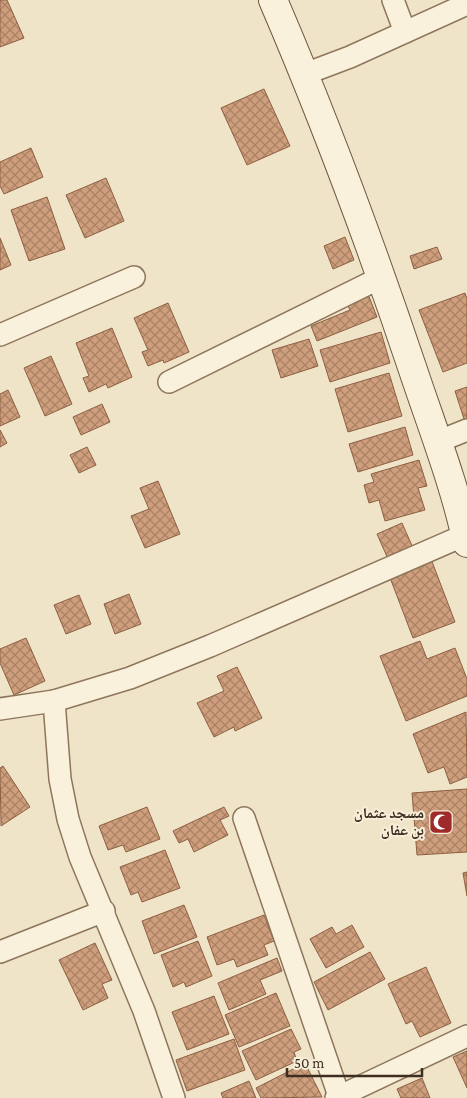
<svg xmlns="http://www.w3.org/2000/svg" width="467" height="1098" viewBox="0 0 467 1098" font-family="'Crimson Pro','Noto Naskh Arabic',serif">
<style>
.building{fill:url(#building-cross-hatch);stroke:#8d5f41}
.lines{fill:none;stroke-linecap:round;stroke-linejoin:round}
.minor-casing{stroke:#8d765c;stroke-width:24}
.secondary-casing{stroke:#6f573f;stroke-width:30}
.minor{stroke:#faf1dc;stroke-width:21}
.secondary{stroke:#faf1dc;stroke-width:28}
.labels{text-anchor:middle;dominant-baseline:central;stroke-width:4;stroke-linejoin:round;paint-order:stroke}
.poi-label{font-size:15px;font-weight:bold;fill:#3d2e20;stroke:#f7eed8;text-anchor:end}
</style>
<defs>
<pattern id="building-cross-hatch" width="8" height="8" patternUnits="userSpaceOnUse" patternTransform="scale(1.25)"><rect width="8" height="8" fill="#cf9f7d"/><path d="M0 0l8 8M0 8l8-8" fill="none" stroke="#a98266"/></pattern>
</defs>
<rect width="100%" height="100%" fill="#f0e4c8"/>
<g class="building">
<path d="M0,0H7L24,38L0,47Z"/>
<path d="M264,89L290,146L247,165L221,108Z"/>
<path d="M31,148L43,177L4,194L0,186V162Z"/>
<path d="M106,178L124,221L85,238L66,195Z"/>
<path d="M47,197L65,249L29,261L11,210Z"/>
<path d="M345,237L354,260L333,269L324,246Z"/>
<path d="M0,238L11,265L0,270Z"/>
<path d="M437,247L442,259L414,269L410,256Z"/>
<path d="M465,293L467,299V363L443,372L419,310Z"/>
<path d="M368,294L377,317L317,341L311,326L350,310L346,302Z"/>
<path d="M168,303L189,352L164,363L163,360L148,366L142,352L148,350L134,318Z"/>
<path d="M112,328L132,377L108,388L106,384L89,392L83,378L89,376L76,343Z"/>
<path d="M381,332L390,363L330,382L320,350Z"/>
<path d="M309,339L318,366L281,378L272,350Z"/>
<path d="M51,356L72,404L45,416L24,368Z"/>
<path d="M389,373L402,416L348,432L335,389Z"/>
<path d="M467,387V421L465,422L455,391Z"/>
<path d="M8,390L20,417L0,426V394Z"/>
<path d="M102,404L110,422L81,435L73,417Z"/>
<path d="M405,427L413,455L358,472L349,444Z"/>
<path d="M0,430L7,443L0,447Z"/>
<path d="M87,447L96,465L79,473L70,455Z"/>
<path d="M419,460L427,486L418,488L425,510L385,521L379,500L369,503L364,485L374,482L371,474Z"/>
<path d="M158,481L180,534L145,548L131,516L149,509L140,488Z"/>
<path d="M402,523L413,548L388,559L377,534Z"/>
<path d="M431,559L455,622L413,638L389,575Z"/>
<path d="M129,594L141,624L115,634L104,604Z"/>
<path d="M79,595L91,624L66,634L54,605Z"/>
<path d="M26,638L45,681L14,695L0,663V649Z"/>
<path d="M420,641L427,659L455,648L467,679V696L406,721L380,656Z"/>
<path d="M237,667L262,718L235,731L234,727L214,737L197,703L224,691L217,676Z"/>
<path d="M466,712L467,777L450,784L444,767L428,773L413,734Z"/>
<path d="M3,766L30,807L1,826L0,768Z"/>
<path d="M467,789V852L417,855L412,793Z"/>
<path d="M147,807L160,839L126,852L123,845L108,850L99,826Z"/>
<path d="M224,807L229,816L220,820L228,835L194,852L188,839L179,843L173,831Z"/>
<path d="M165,850L180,888L142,902L138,892L131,895L120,867Z"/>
<path d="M467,872V896L463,873Z"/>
<path d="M184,905L197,937L154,954L142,921Z"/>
<path d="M264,915L274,941L264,945L268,955L237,967L234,959L217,965L207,937Z"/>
<path d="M352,925L364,947L326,968L310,939L332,927L336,934Z"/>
<path d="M198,941L212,976L186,987L184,982L173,987L161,955Z"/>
<path d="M95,943L112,980L102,984L108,998L83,1010L59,960Z"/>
<path d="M370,952L385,979L328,1010L314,982Z"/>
<path d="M277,958L282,971L260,980L266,994L229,1010L218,983Z"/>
<path d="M426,967L451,1023L420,1037L412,1021L406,1024L388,984Z"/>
<path d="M276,993L290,1026L239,1047L225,1015Z"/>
<path d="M214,996L229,1034L187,1050L172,1012Z"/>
<path d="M291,1029L301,1049L294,1052L297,1061L256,1080L242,1051Z"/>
<path d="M234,1039L245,1070L187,1091L176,1060Z"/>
<path d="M467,1051V1088L453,1057Z"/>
<path d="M305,1063L322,1097L261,1098L256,1088Z"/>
<path d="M422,1078L430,1098H401L397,1089Z"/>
<path d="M249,1081L256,1098H223L221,1093Z"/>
</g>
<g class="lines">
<g class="minor-casing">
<g id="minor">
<path d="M393,0L405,32"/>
<path d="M305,74L350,57L467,4"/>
<path d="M0,335L134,277"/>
<path d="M169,382L382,277"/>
<path d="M437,442L467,430"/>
<path d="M54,701L60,779L68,819L80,857L144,1011L174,1098"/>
<path d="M0,709L54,701L130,678L210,646L465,535"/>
<path d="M244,818L339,1096"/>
<path d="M0,952L104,911"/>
<path d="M336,1098L467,1036"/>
</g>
</g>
<g class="secondary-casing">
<path id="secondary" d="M273,0C325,121 371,245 413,370C432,427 455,485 467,543"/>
</g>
<use href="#minor" class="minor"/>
<use href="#secondary" class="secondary"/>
</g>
<defs>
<g id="mosque-square" transform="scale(1.25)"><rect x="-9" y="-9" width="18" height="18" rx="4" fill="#9e2a2b" stroke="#f7eed8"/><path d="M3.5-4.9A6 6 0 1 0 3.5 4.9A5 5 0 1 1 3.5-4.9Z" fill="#fff"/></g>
</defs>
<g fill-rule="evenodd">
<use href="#mosque-square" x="441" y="822"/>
</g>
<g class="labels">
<g class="poi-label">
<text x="424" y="813">مسجد عثمان<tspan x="424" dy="17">بن عفان</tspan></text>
</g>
</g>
<path d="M287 1068v8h135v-8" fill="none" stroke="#3d2e20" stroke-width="2.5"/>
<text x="294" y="1068" font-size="15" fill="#3d2e20" stroke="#f7eed8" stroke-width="4" paint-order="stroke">50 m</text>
</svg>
